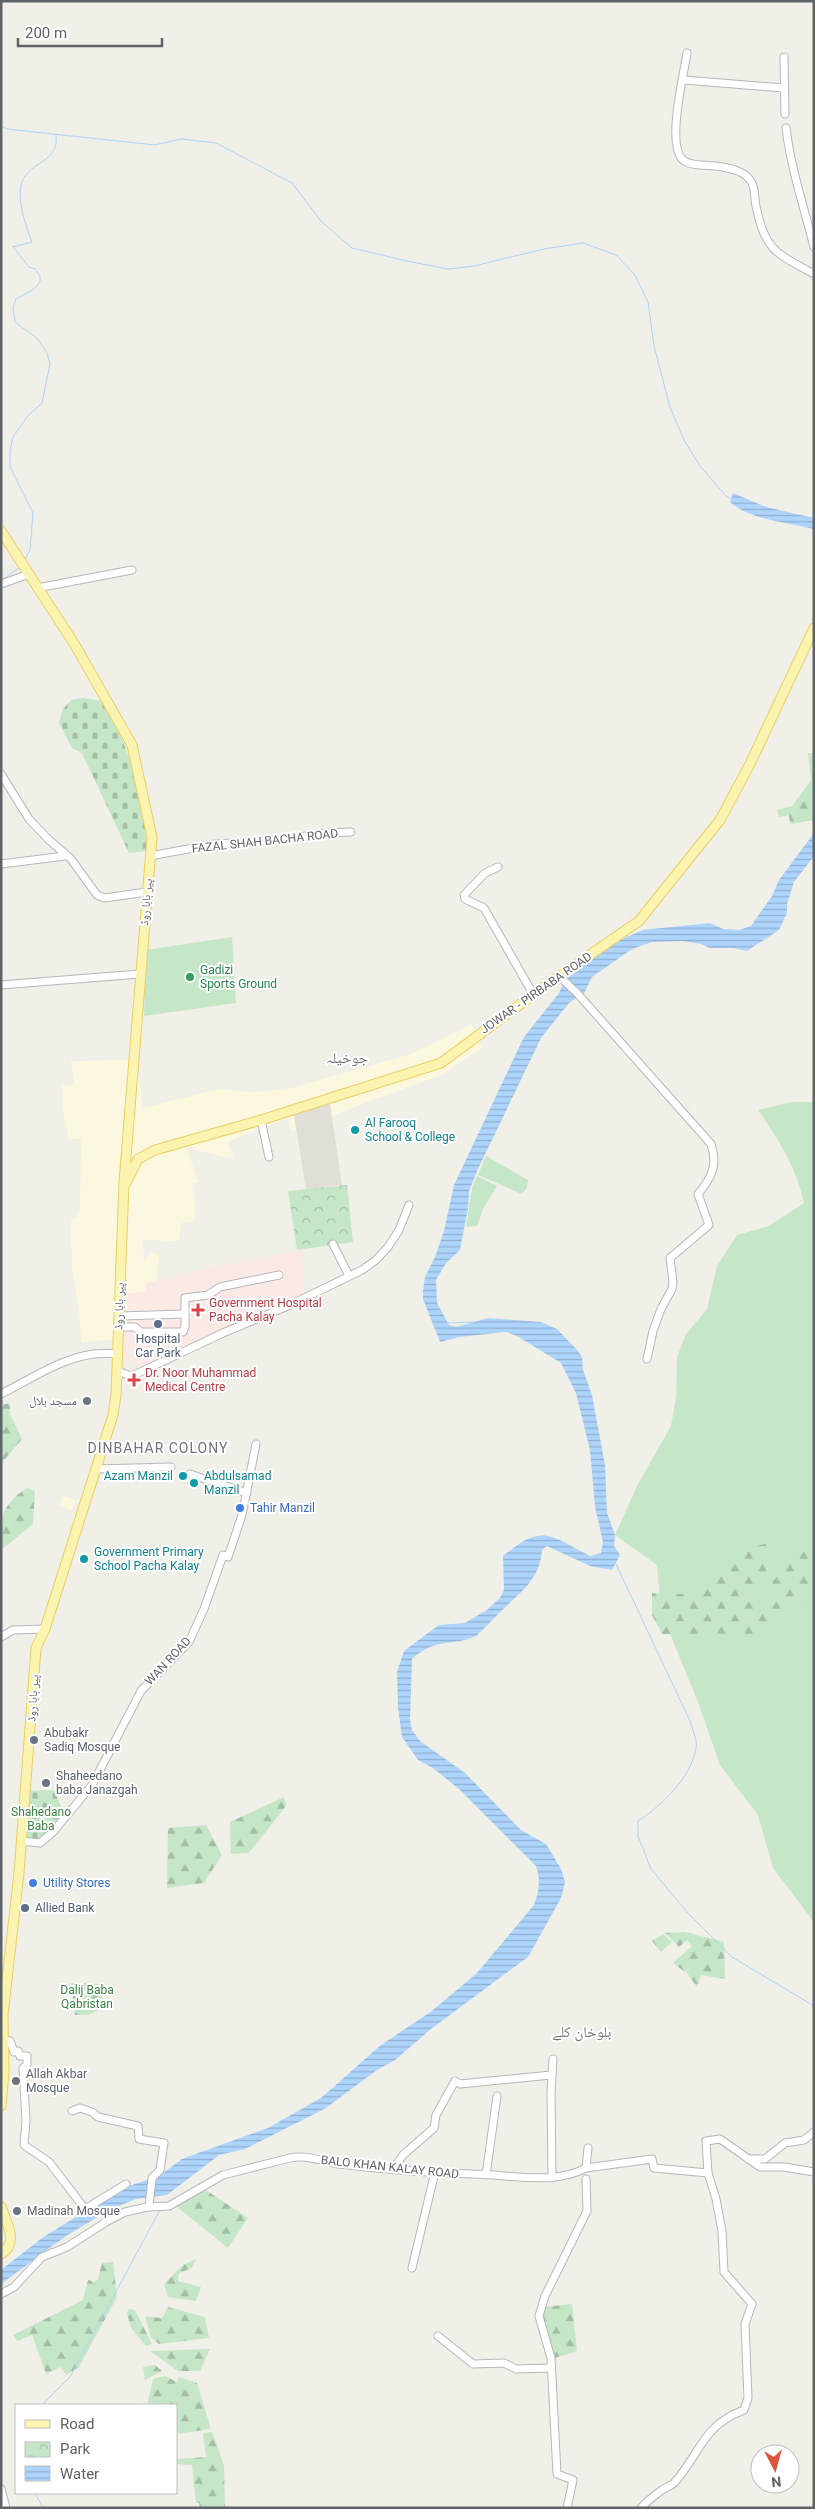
<svg xmlns="http://www.w3.org/2000/svg" width="815" height="2509" viewBox="0 0 815 2509" font-family="Roboto,'Noto Naskh Arabic',sans-serif">
<style>
.commercial{fill:#fcf8e0}
.education{fill:#e0ded6}
.medical{fill:#fbe9e6}
.green{fill:#c6e6c8}
.forest{fill:url(#forest-firs)}
.cemetery{fill:url(#cemetery-stones)}
.park{fill:url(#park-crowns)}
.water{fill:url(#water-rules)}
.lines{fill:none;stroke-linecap:round;stroke-linejoin:round}
.stream{stroke:#add4fb;stroke-width:1}
.minor-casing{stroke:#b5b7bb;stroke-width:9}
.major-casing{stroke:#ebcf66;stroke-width:11}
.minor{stroke:#fff;stroke-width:7}
.major{stroke:#fbf4b1;stroke-width:9}
.leisure-dot{fill:#2e9e5b;stroke:#fff;stroke-width:2}
.culture-dot{fill:#0f9aa8;stroke:#fff;stroke-width:2}
.health-dot{fill:#e0444e;stroke:#fff;stroke-width:2}
.service-dot{fill:#5c6f8a;stroke:#fff;stroke-width:2}
.worship-dot{fill:#6b7280;stroke:#fff;stroke-width:2}
.shop-dot{fill:#3f7fe0;stroke:#fff;stroke-width:2}
.labels{text-anchor:middle;dominant-baseline:central;stroke-width:4;stroke-linejoin:round;paint-order:stroke}
.street-label{font-size:12px;fill:#5f6267;stroke:#fff}
.leisure-label{font-size:12px;fill:#27864d;stroke:#fff;text-anchor:start}
.culture-label{font-size:12px;fill:#0d838f;stroke:#fff;text-anchor:start}
.health-label{font-size:12px;fill:#be3a42;stroke:#fff;text-anchor:start}
.service-label{font-size:12px;fill:#4e5e75;stroke:#fff}
.worship-label{font-size:12px;fill:#5b616d;stroke:#fff;text-anchor:start}
.shop-label{font-size:12px;fill:#366cbe;stroke:#fff;text-anchor:start}
.park-label{font-size:12px;fill:#3a8341;stroke:#fff}
.neighbourhood-label{font-size:14px;letter-spacing:1px;fill:#707479;stroke:#fff}
.quarter-label{font-size:15px;fill:#707479;stroke:#fff}
</style>
<defs>
<pattern id="forest-firs" width="22" height="20" patternUnits="userSpaceOnUse" patternTransform="scale(1.25)"><rect width="22" height="20" fill="#c6e6c8"/><path d="M5 1l3.5 6h-7zM16 11l3.5 6h-7z" fill="#a4bea6"/></pattern>
<pattern id="cemetery-stones" width="16" height="16" patternUnits="userSpaceOnUse" patternTransform="scale(1.25)"><rect width="16" height="16" fill="#c6e6c8"/><path d="M2 7V4a2 2 0 0 1 4 0v3zM10 15v-3a2 2 0 0 1 4 0v3z" fill="#a4bea6"/></pattern>
<pattern id="park-crowns" width="20" height="18" patternUnits="userSpaceOnUse" patternTransform="scale(1.25)"><rect width="20" height="18" fill="#c6e6c8"/><path d="M2 6a3 3 0 1 1 6 0M12 15a3 3 0 1 1 6 0" fill="none" stroke="#a4bea6"/></pattern>
<pattern id="water-rules" width="6" height="5" patternUnits="userSpaceOnUse" patternTransform="scale(1.25)"><rect width="6" height="5" fill="#add4fb"/><path d="M0 2.5h6" fill="none" stroke="#90afcf"/></pattern>
</defs>
<rect width="100%" height="100%" fill="#f0efe8"/>
<g class="commercial">
<path d="M472,1024L481,1048L442,1075L378,1098L292,1132L287,1118L242,1136L228,1142L234,1159L187,1148L198,1182L192,1184L195,1199V1221L181,1223L179,1241L143,1240L144,1261L152,1253L159,1255L154,1299L131,1337L81,1343L80,1319L72,1267L71,1221L80,1213L81,1139H69L63,1111L62,1086L74,1085L71,1061L136,1060L143,1108L218,1089L253,1092L288,1089L411,1054Z"/>
<path d="M62,1496L75,1500L72,1510L59,1506Z"/>
<path d="M36,1696H40L38,1724L33,1723Z"/>
</g>
<path class="education" d="M329,1097L342,1185L306,1189L293,1109Z"/>
<path class="medical" d="M301,1250L304,1298L147,1372L117,1353L120,1294L145,1292L146,1283L198,1270Z"/>
<g class="green">
<path d="M232,937L236,1003L144,1016L146,950Z"/>
<path d="M792,1102H814V1922L773,1868L758,1815L720,1765L698,1702L661,1612L657,1565L615,1535L638,1484L671,1426L676,1397L677,1357L686,1334L707,1309L717,1266L737,1235L769,1226L804,1203C796,1167 779,1140 758,1110Z"/>
<path d="M486,1156L528,1180L527,1188L522,1194L478,1175Z"/>
<path d="M477,1176L497,1186L483,1209L477,1226L466,1227L472,1188Z"/>
</g>
<g class="forest">
<path d="M808,753H814V820L790,824L789,815L779,817L777,810L792,806L811,780Z"/>
<path d="M10,1403V1414L22,1439L1,1464V1405Z"/>
<path d="M27,1488L35,1491L33,1524L1,1550C1,1518 0,1506 27,1488Z"/>
<path d="M775,1541L776,1550L769,1555L765,1565L767,1573L765,1580L742,1589L743,1598L752,1604L767,1601L773,1595L772,1582L800,1552L814,1545V1596L781,1615L753,1636L730,1640L704,1636L662,1634L652,1615V1593L683,1594L699,1588L738,1551Z"/>
<path d="M284,1797L286,1806L249,1853L231,1854L230,1822Z"/>
<path d="M206,1825L222,1855L204,1883L167,1888L168,1828Z"/>
<path d="M685,1932L724,1942L725,1979L701,1975L697,1987L686,1972L693,1963L685,1972L673,1963L692,1946L687,1940L679,1947L665,1933Z"/>
<path d="M663,1934L672,1942L661,1952L652,1941Z"/>
<path d="M203,2188L248,2218L228,2248L176,2206Z"/>
<path d="M196,2259L192,2268L179,2273L178,2281L201,2287L196,2301L168,2297L164,2284L183,2265Z"/>
<path d="M113,2262L117,2297L79,2367L66,2375L61,2367L46,2374L32,2335L17,2341L13,2335L83,2300L88,2280L94,2282L98,2279L102,2263Z"/>
<path d="M572,2304L577,2351L555,2358L541,2317L543,2307Z"/>
<path d="M168,2307L205,2317L209,2338L159,2344L151,2337L145,2316L162,2318Z"/>
<path d="M129,2309L135,2310L152,2344L146,2346L131,2328L127,2313Z"/>
<path d="M210,2349L200,2371H178L150,2351Z"/>
<path d="M155,2365L162,2371L145,2380L143,2367Z"/>
<path d="M165,2376L177,2382L179,2377L197,2383L211,2429L176,2434V2405H149L148,2402L153,2379Z"/>
<path d="M212,2432L224,2465L225,2508H200L199,2503H196L192,2465L176,2464V2459L206,2457L203,2433Z"/>
</g>
<g class="cemetery">
<path d="M82,698L102,701C125,735 151,811 146,851L129,853L82,753L72,748L59,723L63,709L71,700Z"/>
<path d="M54,1790L61,1806L58,1811L65,1815L45,1840L21,1841L25,1791Z"/>
<path d="M71,1983L101,1984L103,2008L88,2015H75Z"/>
</g>
<path class="park" d="M347,1185L353,1242L297,1250L288,1191Z"/>
<g class="water">
<path d="M733,493L766,507L814,518V529C790,523 747,519 730,502Z"/>
<path d="M814,833V856L794,882L787,904V913L779,930L747,951L733,948H710L701,944L682,941L652,942L632,949L592,977L584,993L569,1003L541,1038L477,1171L469,1191L468,1208L460,1250L446,1263L436,1280L437,1303L449,1325L456,1327L488,1318L541,1322L557,1329L577,1350L582,1357L583,1370L592,1395L605,1465L607,1513L615,1535L614,1546L620,1555L612,1570L590,1566L547,1546L542,1550C540,1581 519,1593 498,1614C491,1621 484,1629 476,1636C452,1647 435,1637 412,1659L410,1720L412,1730L420,1741L465,1773L521,1830L546,1844L561,1869L565,1882L561,1898L528,1957L431,2029L395,2060L377,2070L326,2108L245,2149L219,2155L167,2195L136,2199L111,2209L66,2236L1,2284V2270L42,2238L108,2197L129,2186L159,2176L182,2159L268,2128L321,2098L381,2045L432,2011L477,1973L534,1905C539,1891 541,1880 536,1866L459,1789L433,1768L418,1760L402,1737L398,1707L397,1672L404,1651L439,1625L465,1623L487,1610L500,1598L504,1590L503,1556C543,1523 549,1535 590,1556L601,1553L603,1542L595,1507L590,1450L576,1393L561,1363L517,1336L506,1332L459,1337L440,1342L423,1299V1291L425,1277L435,1257L444,1231L454,1185L524,1037L559,993L567,975L620,940L643,930L710,923L723,929L739,930L751,926L772,896L779,880Z"/>
</g>
<g class="lines">
<g class="stream">
<path d="M1,126L7,129L155,145L181,139L216,143L292,183L321,221L352,248L407,261L448,269L474,266L544,249L583,243L616,255L635,275L648,302L654,346L670,407L684,440L700,466L726,496L732,499"/>
<path d="M25,559L30,550L33,513L10,467V451L13,437L27,417L42,403L50,364L47,353L38,339L15,322L13,308L16,299L34,289L40,282V276L35,269L29,267L13,247L32,242C26,226 16,199 22,182C29,161 60,163 56,135"/>
<path d="M2,580L20,567"/>
<path d="M447,1323L473,1322"/>
<path d="M616,1564L690,1721C692,1729 698,1741 696,1748C691,1778 662,1805 638,1821V1836L651,1869L688,1913L732,1957L814,2006"/>
<path d="M42,2405L70,2377L161,2208"/>
<path d="M35,2493L43,2508"/>
</g>
<g class="minor-casing">
<g id="minor">
<path d="M687,53C684,74 664,152 686,162C694,166 707,165 716,166C728,168 743,170 750,180C756,187 754,198 756,206C765,251 776,253 814,274"/>
<path d="M784,57L785,114"/>
<path d="M684,80L784,88"/>
<path d="M786,128C791,169 804,207 814,247"/>
<path d="M1,584L29,574"/>
<path d="M37,588L132,570"/>
<path d="M1,774L29,819L48,839L71,859L97,895L104,898L147,892"/>
<path d="M150,856L215,844L280,840L325,833L351,832"/>
<path d="M1,864L65,856"/>
<path d="M498,867L485,873L464,895L465,899L484,908L533,994"/>
<path d="M559,976L577,993L711,1144C718,1164 712,1178 698,1194L709,1225L670,1258L673,1282L672,1289L661,1309L653,1331L647,1359"/>
<path d="M1,985L139,974"/>
<path d="M261,1120L269,1157"/>
<path d="M333,1244L349,1276"/>
<path d="M119,1316L185,1314"/>
<path d="M118,1327H135L141,1332H183L185,1327V1298L208,1295L220,1287L279,1275"/>
<path d="M118,1378L120,1372L132,1376L223,1333L290,1305L362,1270L376,1260L388,1247L399,1230L409,1205"/>
<path d="M1,1394C31,1379 61,1358 94,1354C102,1353 110,1354 117,1353"/>
<path d="M96,1469L171,1467"/>
<path d="M190,1474L247,1493"/>
<path d="M1,1637L13,1630L45,1629"/>
<path d="M21,1841L40,1843L53,1832L92,1785L141,1691L189,1642L204,1609L223,1555L228,1557L242,1515L256,1444"/>
<path d="M3,2040L10,2041L14,2052L18,2051L20,2056H27V2065L23,2068L26,2121L24,2145L49,2162L85,2209L126,2184"/>
<path d="M72,2111L80,2108L92,2112L98,2117L138,2126L139,2139L164,2143L160,2170L152,2178L149,2207"/>
<path d="M748,2159H765L785,2143L804,2140L814,2132"/>
<path d="M394,2168L403,2155L434,2128L436,2115L455,2081L460,2084L551,2075"/>
<path d="M586,2168L652,2159L654,2168L708,2173L706,2141L720,2139L760,2167H784L814,2172"/>
<path d="M486,2175L497,2096"/>
<path d="M552,2178L551,2093L553,2059"/>
<path d="M412,2268L435,2172"/>
<path d="M1,2294L14,2287L42,2257L67,2247L106,2222L125,2212L147,2207L169,2206L223,2175L290,2158C306,2154 323,2162 339,2164C383,2169 428,2173 472,2174C509,2174 552,2186 586,2168L588,2148"/>
<path d="M438,2336L473,2364L504,2363L516,2369L551,2368"/>
<path d="M1,2489L6,2508"/>
<path d="M567,2508L573,2480L557,2474L551,2358L539,2316L545,2296L587,2211L586,2179"/>
<path d="M641,2508C647,2501 655,2495 662,2490C666,2487 672,2486 675,2482C701,2452 703,2425 744,2410L748,2398L745,2324L752,2304L724,2272L722,2231L716,2199L708,2173"/>
</g>
</g>
<g class="major-casing">
<g id="major">
<path d="M1,531L75,645L132,745L152,837L124,1182L116,1395L113,1415L45,1629L36,1648L19,1873L3,2015L4,2072L1,2106"/>
<path d="M126,1183L138,1159L155,1150L261,1120L441,1063L549,983L639,921L720,820L750,764L814,628"/>
<path d="M1,2207C7,2223 19,2243 1,2254"/>
</g>
</g>
<use href="#minor" class="minor"/>
<use href="#major" class="major"/>
</g>
<circle class="leisure-dot" cx="190" cy="977" r="5"/>
<g class="culture-dot">
<circle cx="355" cy="1130" r="5"/>
<circle cx="183" cy="1476" r="5"/>
<circle cx="194" cy="1483" r="5"/>
<circle cx="84" cy="1559" r="5"/>
</g>
<g class="health-dot">
<path d="M195.5 1302.5h5v5h5v5h-5v5h-5v-5h-5v-5h5z"/>
<path d="M131.5 1372.5h5v5h5v5h-5v5h-5v-5h-5v-5h5z"/>
</g>
<g class="service-dot">
<circle cx="158" cy="1324" r="5"/>
<circle cx="25" cy="1908" r="5"/>
</g>
<g class="worship-dot">
<circle cx="87" cy="1401" r="5"/>
<circle cx="34" cy="1740" r="5"/>
<circle cx="46" cy="1783" r="5"/>
<circle cx="16" cy="2081" r="5"/>
<circle cx="17" cy="2211" r="5"/>
</g>
<g class="shop-dot">
<circle cx="240" cy="1508" r="5"/>
<circle cx="33" cy="1883" r="5"/>
</g>
<g class="labels">
<g class="street-label">
<text transform="translate(265 841) rotate(-6)">FAZAL SHAH BACHA ROAD</text>
<text transform="translate(146 902) rotate(-85)">پیر بابا روڈ</text>
<text transform="translate(536 993) rotate(-35)">JOWAR - PIRBABA ROAD</text>
<text transform="translate(119 1306) rotate(-88)">پیر بابا روڈ</text>
<text transform="translate(168 1661) rotate(-47)">WAN ROAD</text>
<text transform="translate(33 1698) rotate(-86)">پیر بابا روڈ</text>
<text transform="translate(390 2167) rotate(6)">BALO KHAN KALAY ROAD</text>
</g>
<g class="leisure-label">
<text x="200" y="970">Gadizi<tspan x="200" dy="14">Sports Ground</tspan></text>
</g>
<g class="culture-label">
<text x="365" y="1123">Al Farooq<tspan x="365" dy="14">School &amp; College</tspan></text>
<text x="173" y="1476" text-anchor="end">Azam Manzil</text>
<text x="204" y="1476">Abdulsamad<tspan x="204" dy="14">Manzil</tspan></text>
<text x="94" y="1552">Government Primary<tspan x="94" dy="14">School Pacha Kalay</tspan></text>
</g>
<g class="health-label">
<text x="209" y="1303">Government Hospital<tspan x="209" dy="14">Pacha Kalay</tspan></text>
<text x="145" y="1373">Dr. Noor Muhammad<tspan x="145" dy="14">Medical Centre</tspan></text>
</g>
<g class="service-label">
<text x="158" y="1339">Hospital<tspan x="158" dy="14">Car Park</tspan></text>
<text x="35" y="1908" text-anchor="start">Allied Bank</text>
</g>
<g class="worship-label">
<text x="77" y="1401" text-anchor="end">مسجد بلال</text>
<text x="44" y="1733">Abubakr<tspan x="44" dy="14">Sadiq Mosque</tspan></text>
<text x="56" y="1776">Shaheedano<tspan x="56" dy="14">baba Janazgah</tspan></text>
<text x="26" y="2074">Allah Akbar<tspan x="26" dy="14">Mosque</tspan></text>
<text x="27" y="2211">Madinah Mosque</text>
</g>
<g class="shop-label">
<text x="250" y="1508">Tahir Manzil</text>
<text x="43" y="1883">Utility Stores</text>
</g>
<g class="park-label">
<text x="41" y="1812">Shahedano<tspan x="41" dy="14">Baba</tspan></text>
<text x="87" y="1990">Dalij Baba<tspan x="87" dy="14">Qabristan</tspan></text>
</g>
<g class="neighbourhood-label">
<text x="158" y="1448">DINBAHAR COLONY</text>
</g>
<g class="quarter-label">
<text x="347" y="1058">جوخیلہ</text>
<text x="582" y="2032">بلوخان كلے</text>
</g>
</g>
<rect width="815" height="2509" fill="none" stroke="#5f6267" stroke-width="5"/>
<rect x="15" y="2404" width="162" height="90" fill="#ffffff" stroke="#bfc0c2"/>
<rect x="25" y="2420" width="25" height="8" fill="#fbf4b1" stroke="#bfc0c2"/>
<text x="60" y="2429" font-size="15" fill="#5f6267">Road</text>
<rect x="25" y="2442" width="25" height="15" fill="url(#park-crowns)" stroke="#bfc0c2"/>
<text x="60" y="2454" font-size="15" fill="#5f6267">Park</text>
<rect x="25" y="2466" width="25" height="15" fill="url(#water-rules)" stroke="#bfc0c2"/>
<text x="60" y="2479" font-size="15" fill="#5f6267">Water</text>
<g transform="translate(775 2469) rotate(174)"><circle r="24" fill="#ffffff" stroke="#bfc0c2"/>
<path d="M0-4L9 19L0 12L-9 19Z" fill="#e1543c"/>
<text y="-8" font-size="14" font-weight="bold" text-anchor="middle" fill="#5f6267">N</text>
</g>
<path d="M18 38v8h144v-8" fill="none" stroke="#5f6267" stroke-width="2.5"/>
<text x="25" y="38" font-size="15" fill="#5f6267" stroke="#ffffff" stroke-width="4" paint-order="stroke">200 m</text>
</svg>
